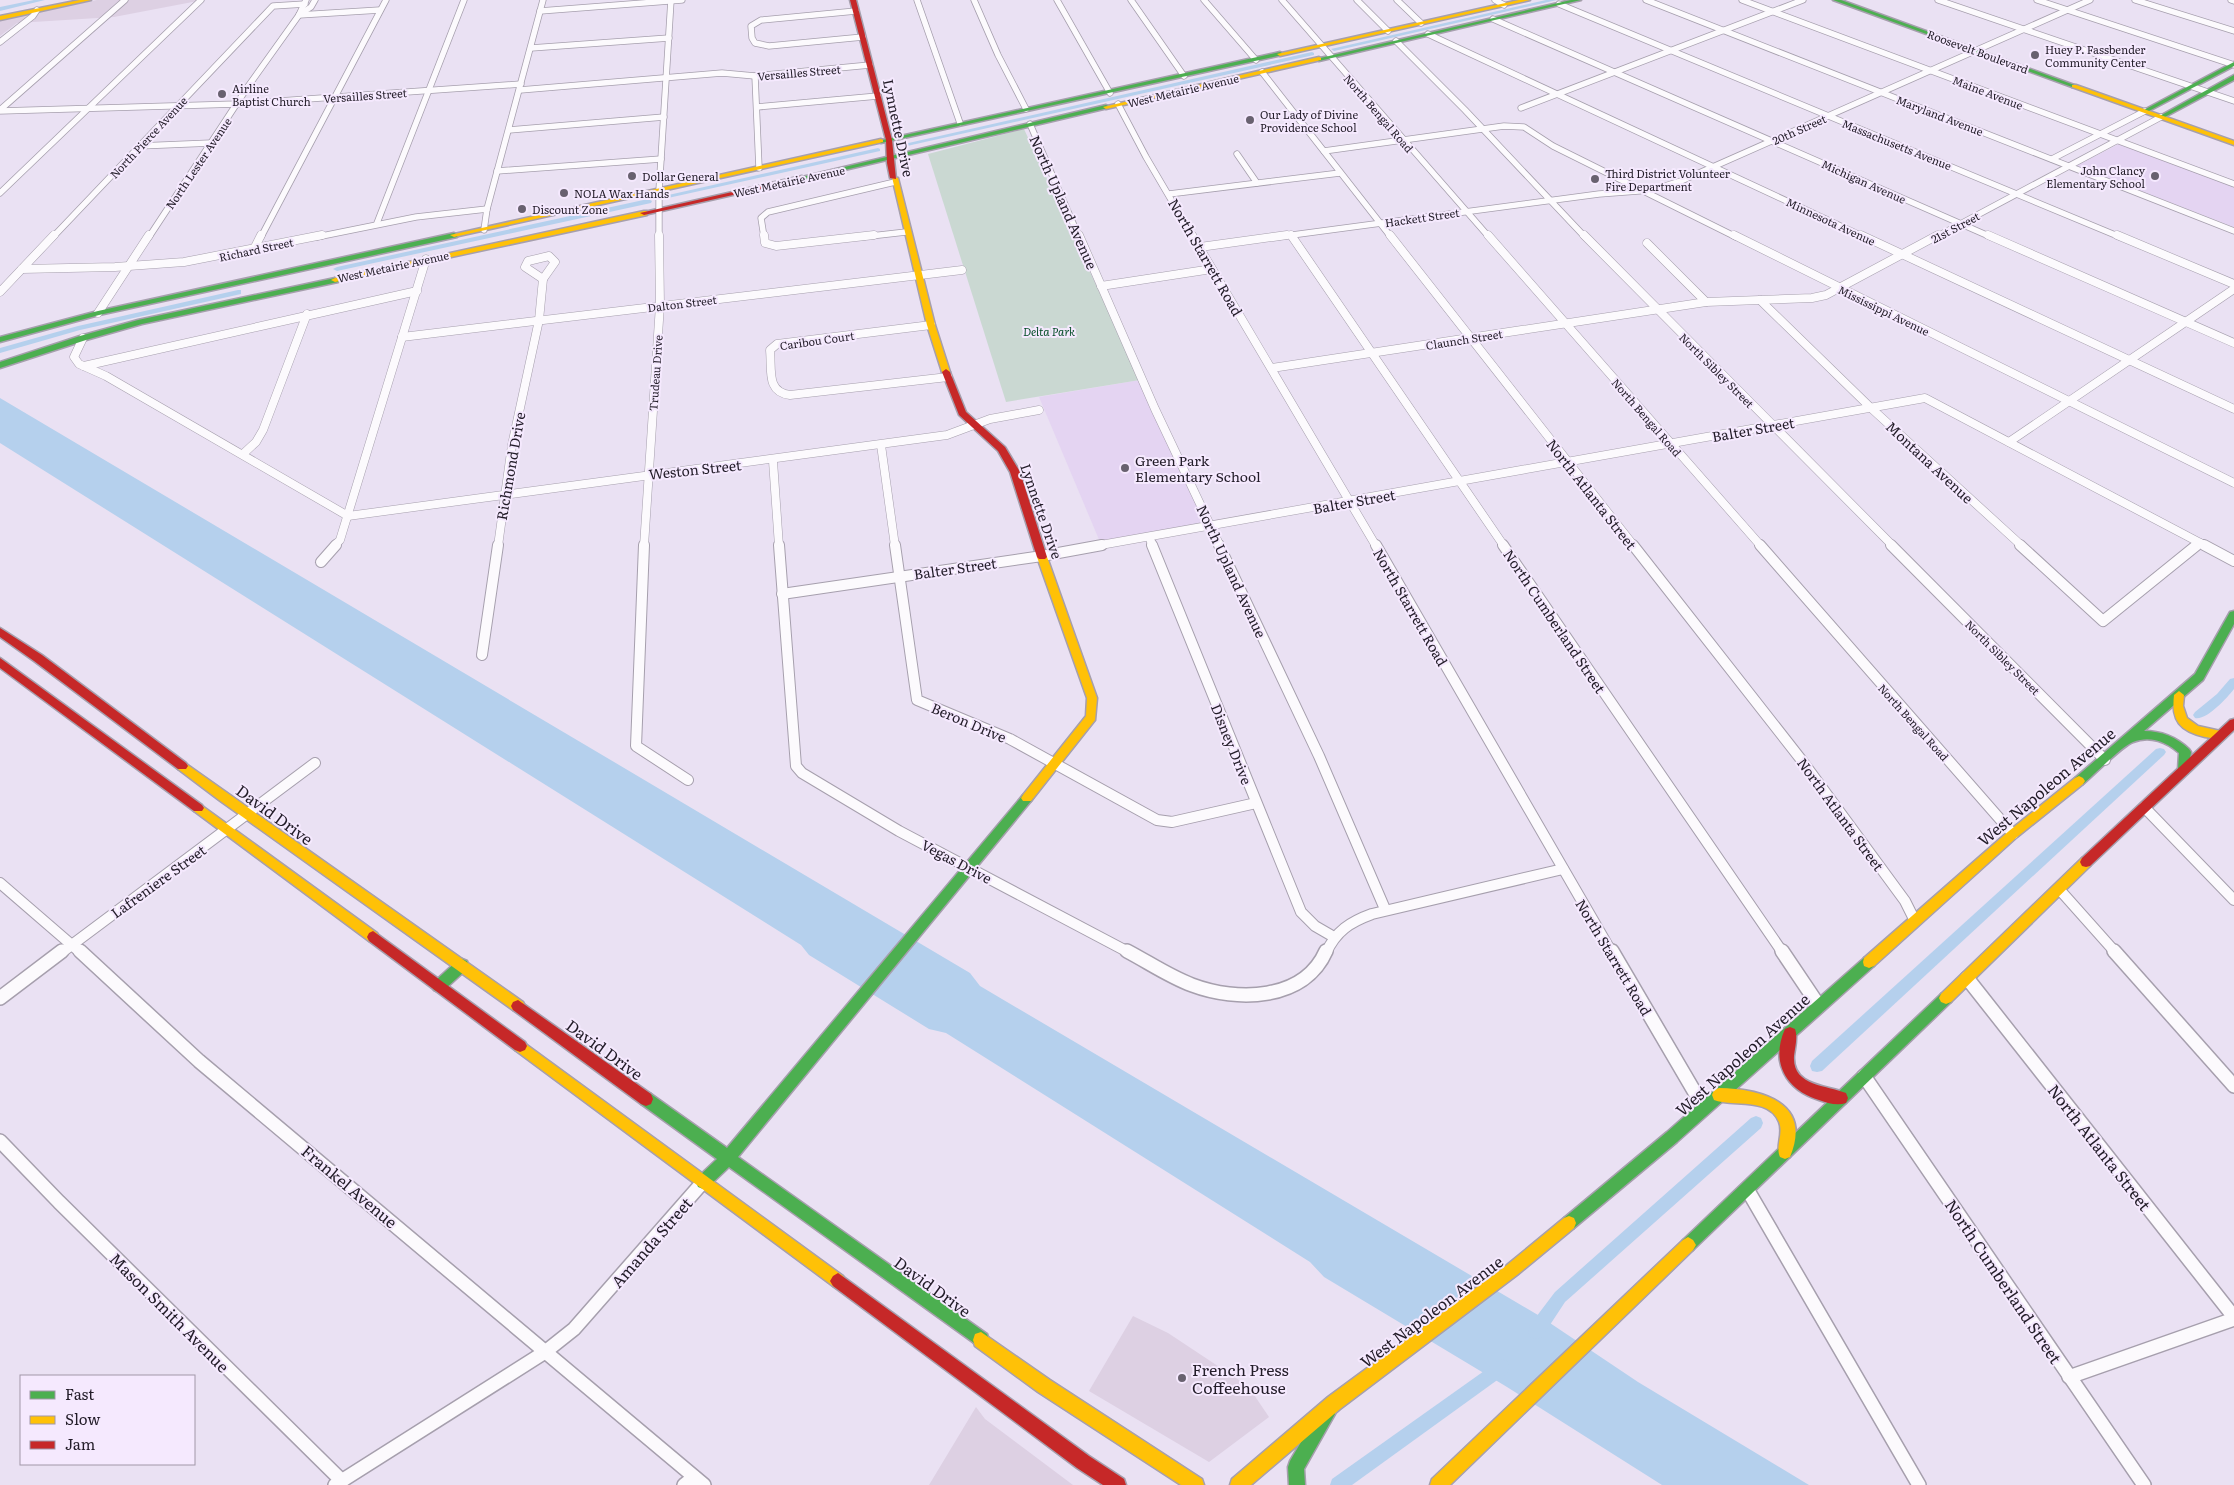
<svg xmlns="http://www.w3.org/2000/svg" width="2234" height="1485" viewBox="0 0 2234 1485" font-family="Literata,serif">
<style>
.commercial{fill:#ddd0e3}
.built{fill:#e4d4f2}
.green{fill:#cad8d2}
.water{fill:#b5d0ed}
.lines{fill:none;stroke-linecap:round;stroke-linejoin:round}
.canal{fill:#b5d0ed;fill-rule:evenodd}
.street-far3-casing{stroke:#a69fad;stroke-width:7}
.street-far2-casing{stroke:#a69fad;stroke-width:9}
.street-far1-casing{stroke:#a69fad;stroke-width:12}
.street-casing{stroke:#a69fad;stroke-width:16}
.fast-casing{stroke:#a69fad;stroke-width:3}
.slow-casing{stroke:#a69fad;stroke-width:3}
.jam-casing{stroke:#a69fad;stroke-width:3}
.street-far3{stroke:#fcfafd;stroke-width:5.5}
.street-far2{stroke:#fcfafd;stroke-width:8}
.street-far1{stroke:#fcfafd;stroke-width:10}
.street{stroke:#fcfafd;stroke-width:13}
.fast{fill:#4caf50;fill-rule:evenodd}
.slow{fill:#ffc107;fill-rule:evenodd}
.jam{fill:#c62828;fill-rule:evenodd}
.poi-dot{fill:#68616f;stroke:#f5e9fe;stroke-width:2}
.labels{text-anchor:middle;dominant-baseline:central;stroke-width:4;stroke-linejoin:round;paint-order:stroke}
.far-poi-label{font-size:11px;fill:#221c28;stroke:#f5e9fe;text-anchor:start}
.far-street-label{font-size:11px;fill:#221c28;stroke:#f5e9fe}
.far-park-label{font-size:11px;font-style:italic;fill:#024c25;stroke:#f5e9fe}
.street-label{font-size:14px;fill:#221c28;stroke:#f5e9fe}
.poi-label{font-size:14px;fill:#221c28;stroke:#f5e9fe;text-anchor:start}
.near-street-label{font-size:16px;fill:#221c28;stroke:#f5e9fe}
.near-poi-label{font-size:16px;fill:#221c28;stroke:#f5e9fe;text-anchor:start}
</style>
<rect width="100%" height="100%" fill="#eae1f3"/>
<g class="commercial">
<path d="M97,0H203L114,17L17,23L0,36V20Z"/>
<path d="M1133,1316L1168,1333L1248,1386L1269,1417L1209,1462L1089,1391Z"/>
<path d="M976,1407L985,1419L1073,1485H929Z"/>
</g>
<g class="built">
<path d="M2121,143L2234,185V227L2076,166Z"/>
<path d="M1140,380L1205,522L1100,542L1039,397Z"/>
</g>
<path class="green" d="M1024,129L1140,380L1006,402L928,154Z"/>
<path class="water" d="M0,398L970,973L980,986L1538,1315L1638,1382L1809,1485H1662L1507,1387L1324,1277L1310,1262L946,1033L929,1029L809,955L801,945L0,443Z"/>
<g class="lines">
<g class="canal">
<path d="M34,0H45L0,11V7Z"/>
<path d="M1546,0H1557L1334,51L1331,49Z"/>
<path d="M1312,52L1314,53V55L907,146L904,144Z"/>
<path d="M878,148L880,149V151L668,198L664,196Z"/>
<path d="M648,199L652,201L651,203L337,271L333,269L337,267Z"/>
<path d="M238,290H241V294L80,330L0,353V348L78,326Z"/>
<path d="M2234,678V689C2227,698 2206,721 2195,718L2193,715L2195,712L2217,694L2230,679Z"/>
<path d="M2160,748L2164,749L2166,752L2164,755L1822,1071L1817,1072L1812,1071L1810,1066L1812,1061L2156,749Z"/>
<path d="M1756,1116L1761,1118L1763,1123L1761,1128L1565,1302L1542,1337L1536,1339L1530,1337L1528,1331L1530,1325L1555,1292L1751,1118Z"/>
<path d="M1501,1359L1507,1361L1509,1367L1507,1373L1352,1485H1330L1332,1479Z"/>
</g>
<g class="street-far3-casing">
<g id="street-far3">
<path d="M917,0L960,123"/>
<path d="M974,0L998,55L1026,109"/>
<path d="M1057,0L1110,93"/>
<path d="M1131,0L1184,76"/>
<path d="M1204,0L1256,60"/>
<path d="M1282,0L1489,237"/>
<path d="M1357,0L1388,31"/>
<path d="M1397,0L1421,23"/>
<path d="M1495,0L1504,5"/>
<path d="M1646,0L2234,231"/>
<path d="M1742,0L2234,184"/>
<path d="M1938,0L2234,101"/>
<path d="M2037,0L2234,65"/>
<path d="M2135,0L2234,31"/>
<path d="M2231,0L2234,1"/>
<path d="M1559,4L2120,237"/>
<path d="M540,11L682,0"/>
<path d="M856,11L761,20L751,26L752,38L755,43L769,46L863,37"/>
<path d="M300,14L311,7L315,0"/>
<path d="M299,15L380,10"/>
<path d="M1493,19L1991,237"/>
<path d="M1428,34L1864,237"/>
<path d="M1396,41L1465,110L1585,237"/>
<path d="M0,42L33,16L37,10"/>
<path d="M531,48L669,38"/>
<path d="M1262,72L1391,237"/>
<path d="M755,76L759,168"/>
<path d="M520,90L722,73L755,76L870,65"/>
<path d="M1118,104L1146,157L1193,237"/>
<path d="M757,107L878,96"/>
<path d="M1521,108L1803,0"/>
<path d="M0,110L125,0"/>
<path d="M0,111L237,104L521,84"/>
<path d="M1030,124L1079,237"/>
<path d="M509,130L664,117"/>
<path d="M139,146L211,143"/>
<path d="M1324,151L1504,126L1524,127L1553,146L1736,237"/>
<path d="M1237,154L1257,183"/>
<path d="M2052,159L2145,111"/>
<path d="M497,171L661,159"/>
<path d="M0,193L201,0"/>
<path d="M1169,194L1340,173"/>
<path d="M377,223L464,0"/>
<path d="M484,230L487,209L543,0"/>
<path d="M1291,235L1292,237"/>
<path d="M53,237L273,6L305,4"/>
<path d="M149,237L249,85L299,15L306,0"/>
<path d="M261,237L386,0"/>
<path d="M317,237L416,217L487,209"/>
<path d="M659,237V191L671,0"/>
<path d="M764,237L761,218L768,212L895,182"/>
<path d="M862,237L906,232"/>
<path d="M1277,237L1599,194L1652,190L1681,181L2090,0"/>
<path d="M1936,237L2161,117"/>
</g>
</g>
<g class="street-far2-casing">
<g id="street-far2">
<path d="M764,235L765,243L776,246L874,235"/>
<path d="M1079,235L1155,409L1220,546"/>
<path d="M1192,235L1376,546"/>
<path d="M1291,235L1504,546"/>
<path d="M1390,235L1634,546"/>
<path d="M1488,235L1761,546"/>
<path d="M1584,235L1893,546"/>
<path d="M1734,235L2234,483"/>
<path d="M1861,235L2234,409"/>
<path d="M1988,235L2234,343"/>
<path d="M2117,235L2234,284"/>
<path d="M1647,243L1706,302"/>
<path d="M1200,247L1287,235"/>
<path d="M254,249L261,235"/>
<path d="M549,256L555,262L543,279L525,267L528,261Z"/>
<path d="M22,269L115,267L184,262L322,235"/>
<path d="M1101,286L1212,269"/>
<path d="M0,292L54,235"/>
<path d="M1760,300L1871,408L2022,546"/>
<path d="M98,313L149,235"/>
<path d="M931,325L777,344L770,350C772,370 766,392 790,395L948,377"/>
<path d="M402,337L962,270"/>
<path d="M83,338L74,357L79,364L106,376L348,516L947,435L990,419L1039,410"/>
<path d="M84,366L417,291"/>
<path d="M1272,368L1706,302L1812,298L1826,295L1938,235"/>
<path d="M2009,442L2234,289"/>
<path d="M881,445L895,546"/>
<path d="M243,454L256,442L263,430L307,314"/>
<path d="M773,461L779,546"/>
<path d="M1149,537L1153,546"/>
<path d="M334,546L340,540L426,259"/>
<path d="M498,546L512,445L539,320L543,279"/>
<path d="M644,546L660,305L659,235"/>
<path d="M1095,546L1925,398L2206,546"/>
<path d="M2196,546L2200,543"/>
</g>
</g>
<g class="street-far1-casing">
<g id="street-far1">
<path d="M644,545L636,746L688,780"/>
<path d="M779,545L796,766L802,773L899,831L1130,953"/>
<path d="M895,545L917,700L1010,739L1157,820L1172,822L1256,803"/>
<path d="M1152,545L1301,912L1315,926L1334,937"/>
<path d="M1219,545L1319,756L1385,909"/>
<path d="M1376,545L1612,953"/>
<path d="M1503,545L1783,953"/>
<path d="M1633,545L1803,762L1905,901L1915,921"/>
<path d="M1760,545L2013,834"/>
<path d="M1891,545L2105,760"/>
<path d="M2020,545L2103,621L2197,545"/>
<path d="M2204,545L2234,561"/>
<path d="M321,562L336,545"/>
<path d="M782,594L1042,556L1102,545"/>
<path d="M482,655L498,545"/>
<path d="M2144,807L2234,900"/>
<path d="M0,883L81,953"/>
<path d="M2059,889L2116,953"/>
<path d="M61,953L315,763"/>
<path d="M1326,953C1336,931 1350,922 1372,914L1563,869"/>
</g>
</g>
<g class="street-casing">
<g id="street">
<path d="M80,951L199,1061L704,1485"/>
<path d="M1127,951C1148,962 1170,977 1192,985C1237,1002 1304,1001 1326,951"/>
<path d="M1612,951L1704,1108"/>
<path d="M1782,951L1819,1006"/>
<path d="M2114,951L2234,1086"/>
<path d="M1967,978L2234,1317"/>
<path d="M0,998L62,951"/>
<path d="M1864,1076L2144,1485"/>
<path d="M0,1141L59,1202L342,1481"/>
<path d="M1747,1189L1919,1485"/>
<path d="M2069,1377L2234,1319"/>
<path d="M335,1485L545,1352L574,1329L703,1182"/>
<path d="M684,1485L694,1477"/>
</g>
</g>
<g class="fast-casing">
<g id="fast">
<path d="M1571,0H1581L1319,61L1316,59Z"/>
<path d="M1833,0H1841L2077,86L2072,87Z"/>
<path d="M1280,52L1282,53V55L881,143L878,141Z"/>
<path d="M2234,62V66L2147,112L2142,111Z"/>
<path d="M2234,75V80L2163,118L2158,117Z"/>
<path d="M1106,105L1108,106V108L802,180L798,178Z"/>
<path d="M454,233L458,235L457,237L99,315L0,342V337L98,311Z"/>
<path d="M335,278L339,280L338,282L142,324L86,340L0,368V362L80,336L138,320Z"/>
<path d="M2234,611V624L2203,680L2144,731C2162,731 2176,737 2189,749L2191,752L2188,773H2180L2178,770L2179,753C2167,742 2150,735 2133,742C2122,746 2094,775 2083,784H2075L2073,781L2075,778L2195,674L2230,612Z"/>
<path d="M1027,793L1031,795L1033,798L1031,801L738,1157L987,1334L989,1340L987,1346L981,1348L729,1167L708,1187L703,1189L698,1187L696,1182L698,1177L717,1159L641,1104L639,1099L641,1094L646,1092L651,1094L727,1148L1023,795Z"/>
<path d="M1869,956L1874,958L1875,962L1874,966L1677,1142L1574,1228L1569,1230L1564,1228L1562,1223L1564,1218L1667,1132L1864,958Z"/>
<path d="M462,959L467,961L468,965L467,969L444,990L439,992L434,990L432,986L434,982L457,961Z"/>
<path d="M1946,992L1951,994L1953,998L1951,1002L1693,1250L1688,1253L1683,1250L1680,1245L1683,1240L1941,994Z"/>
<path d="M1327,1406L1333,1408L1335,1414L1304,1469L1305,1485H1289L1288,1467L1290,1461L1321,1408Z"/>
</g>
</g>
<g class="slow-casing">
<g id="slow">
<path d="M80,0H91L0,20V16Z"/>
<path d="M1519,0H1530L1280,56L1277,54Z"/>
<path d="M1319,57L1321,58V60L1106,109L1103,107Z"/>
<path d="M2072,85H2076L2234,141V145L2072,87Z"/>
<path d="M881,139L883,140V142L454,237L450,235Z"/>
<path d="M892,177L898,178L935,325L950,372L949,374L946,375L942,372L927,325Z"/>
<path d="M644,211H647V215L335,282L331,280L335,278Z"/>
<path d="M1042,554L1047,557L1097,698L1095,720L1031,801H1023L1021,798L1023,795L1086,716L1087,698L1037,557Z"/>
<path d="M2179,691L2184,695L2183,706L2187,718L2198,726L2225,732L2227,735L2225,738C2219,740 2212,738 2205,737C2180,731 2171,721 2174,695Z"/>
<path d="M182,761L523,1002L525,1006L523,1010L518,1012L513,1010L219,800L178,769L176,766L178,763Z"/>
<path d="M2079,776L2083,778L2085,781L2083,784L2017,837L1874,966L1869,968L1864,966L1863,962L1864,958L2009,831L2075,778Z"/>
<path d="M198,803L377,933L379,937L377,941L373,943L369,941L194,811L192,808L194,805Z"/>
<path d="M2086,857L2090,858L2092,862L2090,866L1951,1002L1946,1004L1941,1002L1939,998L1941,994L2082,858Z"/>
<path d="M520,1040L843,1276L846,1281L843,1286L838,1289L833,1286L515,1050L513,1046L515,1042Z"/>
<path d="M1719,1088C1761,1089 1813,1102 1790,1157L1785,1159L1780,1157C1775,1146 1784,1134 1779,1122C1769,1097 1734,1107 1714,1100L1712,1095L1714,1090Z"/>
<path d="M1569,1216L1574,1218L1576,1223L1574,1228L1517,1275L1340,1409L1251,1485H1230L1232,1479L1328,1397L1507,1265L1564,1218Z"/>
<path d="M1688,1237L1693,1240L1696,1245L1693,1250L1450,1485H1430L1432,1479L1683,1240Z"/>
<path d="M981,1332L1050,1380L1202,1479L1204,1485H1181L1038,1392L975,1346L973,1340L975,1334Z"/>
</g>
</g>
<g class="jam-casing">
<g id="jam">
<path d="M850,0H856L892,140L896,179L890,178L887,163L886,140Z"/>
<path d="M802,176L806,178L804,179L644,215L640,213Z"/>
<path d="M946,369L950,372L966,412L1005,447L1020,472L1047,557L1045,559H1039L1037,557L1010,472L998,451L959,415L942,372Z"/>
<path d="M0,628L42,655L186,763L188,766L186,769H178L34,661L0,637Z"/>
<path d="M0,658L202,805L204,808L202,811H194L0,668Z"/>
<path d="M2234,719V730L2090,866L2086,867L2082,866L2080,862L2082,858L2230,720Z"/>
<path d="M373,931L525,1042L527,1046L525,1050L520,1052L515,1050L369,941L367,937L369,933Z"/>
<path d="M518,1000L651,1094L653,1099L651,1104L646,1106L641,1104L513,1010L511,1006L513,1002Z"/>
<path d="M1790,1027L1795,1029C1798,1037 1795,1047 1794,1056C1792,1086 1826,1085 1846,1093L1848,1098L1846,1103C1837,1106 1827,1103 1819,1100C1786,1090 1770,1062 1785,1029Z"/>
<path d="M838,1273L1089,1456L1124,1479L1126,1485H1103L1077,1468L833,1286L830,1281L833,1276Z"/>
</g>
</g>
<use href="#street-far3" class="street-far3"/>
<use href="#street-far2" class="street-far2"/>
<use href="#street-far1" class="street-far1"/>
<use href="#street" class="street"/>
<use href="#fast" class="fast"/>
<use href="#slow" class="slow"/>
<use href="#jam" class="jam"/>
</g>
<g class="poi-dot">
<circle cx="2035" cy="55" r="5"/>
<circle cx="222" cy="94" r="5"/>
<circle cx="1250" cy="120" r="5"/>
<circle cx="632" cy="176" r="5"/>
<circle cx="2155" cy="176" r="5"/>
<circle cx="1595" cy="179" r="5"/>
<circle cx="564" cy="193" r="5"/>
<circle cx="522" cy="209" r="5"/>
<circle cx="1125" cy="468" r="5"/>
<circle cx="1182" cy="1378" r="5"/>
</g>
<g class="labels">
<g class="far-poi-label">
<text x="2045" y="49">Huey P. Fassbender<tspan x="2045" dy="13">Community Center</tspan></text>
<text x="232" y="88">Airline<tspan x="232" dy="13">Baptist Church</tspan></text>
<text x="1260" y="114">Our Lady of Divine<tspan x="1260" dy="13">Providence School</tspan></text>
<text x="2145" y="170" text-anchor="end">John Clancy<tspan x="2145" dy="13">Elementary School</tspan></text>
<text x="1605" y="173">Third District Volunteer<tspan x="1605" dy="13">Fire Department</tspan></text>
<text x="642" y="176">Dollar General</text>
<text x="574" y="193">NOLA Wax Hands</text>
<text x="532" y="209">Discount Zone</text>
</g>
<g class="far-street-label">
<text transform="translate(1978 51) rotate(20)">Roosevelt Boulevard</text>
<text transform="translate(799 72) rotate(-5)">Versailles Street</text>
<text transform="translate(1183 90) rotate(-13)">West Metairie Avenue</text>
<text transform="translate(1988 92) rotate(21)">Maine Avenue</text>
<text transform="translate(365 95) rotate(-4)">Versailles Street</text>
<text transform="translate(1379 113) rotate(49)">North Bengal Road</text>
<text transform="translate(1940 115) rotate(21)">Maryland Avenue</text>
<text transform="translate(1799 129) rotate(-24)">20th Street</text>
<text transform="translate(148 137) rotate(-47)">North Pierce Avenue</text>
<text transform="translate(1897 144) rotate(22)">Massachusetts Avenue</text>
<text transform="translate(198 163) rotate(-56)">North Lester Avenue</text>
<text transform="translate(789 181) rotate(-12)">West Metairie Avenue</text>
<text transform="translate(1864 181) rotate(24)">Michigan Avenue</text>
<text transform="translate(1422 217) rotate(-8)">Hackett Street</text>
<text transform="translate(1831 221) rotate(25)">Minnesota Avenue</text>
<text transform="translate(1955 227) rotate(-28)">21st Street</text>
<text transform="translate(256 249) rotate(-12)">Richard Street</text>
<text transform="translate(393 266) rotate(-12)">West Metairie Avenue</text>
<text transform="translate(682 303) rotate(-7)">Dalton Street</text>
<text transform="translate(1884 310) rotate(26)">Mississippi Avenue</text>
<text transform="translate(1464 339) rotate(-9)">Claunch Street</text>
<text transform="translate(817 340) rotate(-8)">Caribou Court</text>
<text transform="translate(1717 370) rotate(45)">North Sibley Street</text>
<text transform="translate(655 373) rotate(-86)">Trudeau Drive</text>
<text transform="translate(1647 417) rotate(49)">North Bengal Road</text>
<text transform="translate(2003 657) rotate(45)">North Sibley Street</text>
<text transform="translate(1914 722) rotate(48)">North Bengal Road</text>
</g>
<g class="far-park-label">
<text x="1049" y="331">Delta Park</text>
</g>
<g class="street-label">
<text transform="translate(899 128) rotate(78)">Lynnette Drive</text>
<text transform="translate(1064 202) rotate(66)">North Upland Avenue</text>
<text transform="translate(1206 257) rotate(60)">North Starrett Road</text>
<text transform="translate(1753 429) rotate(-10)">Balter Street</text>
<text transform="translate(1930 462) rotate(43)">Montana Avenue</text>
<text transform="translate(510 466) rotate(-80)">Richmond Drive</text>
<text transform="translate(695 469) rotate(-6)">Weston Street</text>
<text transform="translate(1592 494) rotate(52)">North Atlanta Street</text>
<text transform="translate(1354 501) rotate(-10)">Balter Street</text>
<text transform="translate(1042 511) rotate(71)">Lynnette Drive</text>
<text transform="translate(955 568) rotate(-8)">Balter Street</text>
<text transform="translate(1232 571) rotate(65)">North Upland Avenue</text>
<text transform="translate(1411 607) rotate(60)">North Starrett Road</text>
<text transform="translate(1555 621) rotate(56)">North Cumberland Street</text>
<text transform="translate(969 722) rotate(23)">Beron Drive</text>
<text transform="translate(1232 744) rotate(68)">Disney Drive</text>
<text transform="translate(1841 814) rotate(54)">North Atlanta Street</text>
<text transform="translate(957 861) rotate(28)">Vegas Drive</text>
<text transform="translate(158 881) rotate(-36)">Lafreniere Street</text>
<text transform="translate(1614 957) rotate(59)">North Starrett Road</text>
</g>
<g class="poi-label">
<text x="1135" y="460">Green Park<tspan x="1135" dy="16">Elementary School</tspan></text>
</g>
<g class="near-street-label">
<text transform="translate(2046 786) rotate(-40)">West Napoleon Avenue</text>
<text transform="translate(275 814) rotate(36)">David Drive</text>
<text transform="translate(605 1049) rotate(36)">David Drive</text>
<text transform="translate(1742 1054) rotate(-42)">West Napoleon Avenue</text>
<text transform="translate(2100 1147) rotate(52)">North Atlanta Street</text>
<text transform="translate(350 1186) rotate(40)">Frankel Avenue</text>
<text transform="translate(651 1242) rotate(-49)">Amanda Street</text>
<text transform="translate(2004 1281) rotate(56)">North Cumberland Street</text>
<text transform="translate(933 1286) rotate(36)">David Drive</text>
<text transform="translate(1431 1311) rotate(-37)">West Napoleon Avenue</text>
<text transform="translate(170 1312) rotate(45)">Mason Smith Avenue</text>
</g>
<g class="near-poi-label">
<text x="1192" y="1369">French Press<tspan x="1192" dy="18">Coffeehouse</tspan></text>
</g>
</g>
<rect x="20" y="1375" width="175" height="90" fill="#f5e9fe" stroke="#a197a8"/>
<rect x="30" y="1391" width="25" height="8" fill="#4caf50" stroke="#a197a8"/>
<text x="65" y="1400" font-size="15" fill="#221c28">Fast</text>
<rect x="30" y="1416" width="25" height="8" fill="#ffc107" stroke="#a197a8"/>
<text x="65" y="1425" font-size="15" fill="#221c28">Slow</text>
<rect x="30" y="1441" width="25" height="8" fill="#c62828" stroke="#a197a8"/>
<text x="65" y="1450" font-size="15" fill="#221c28">Jam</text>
</svg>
